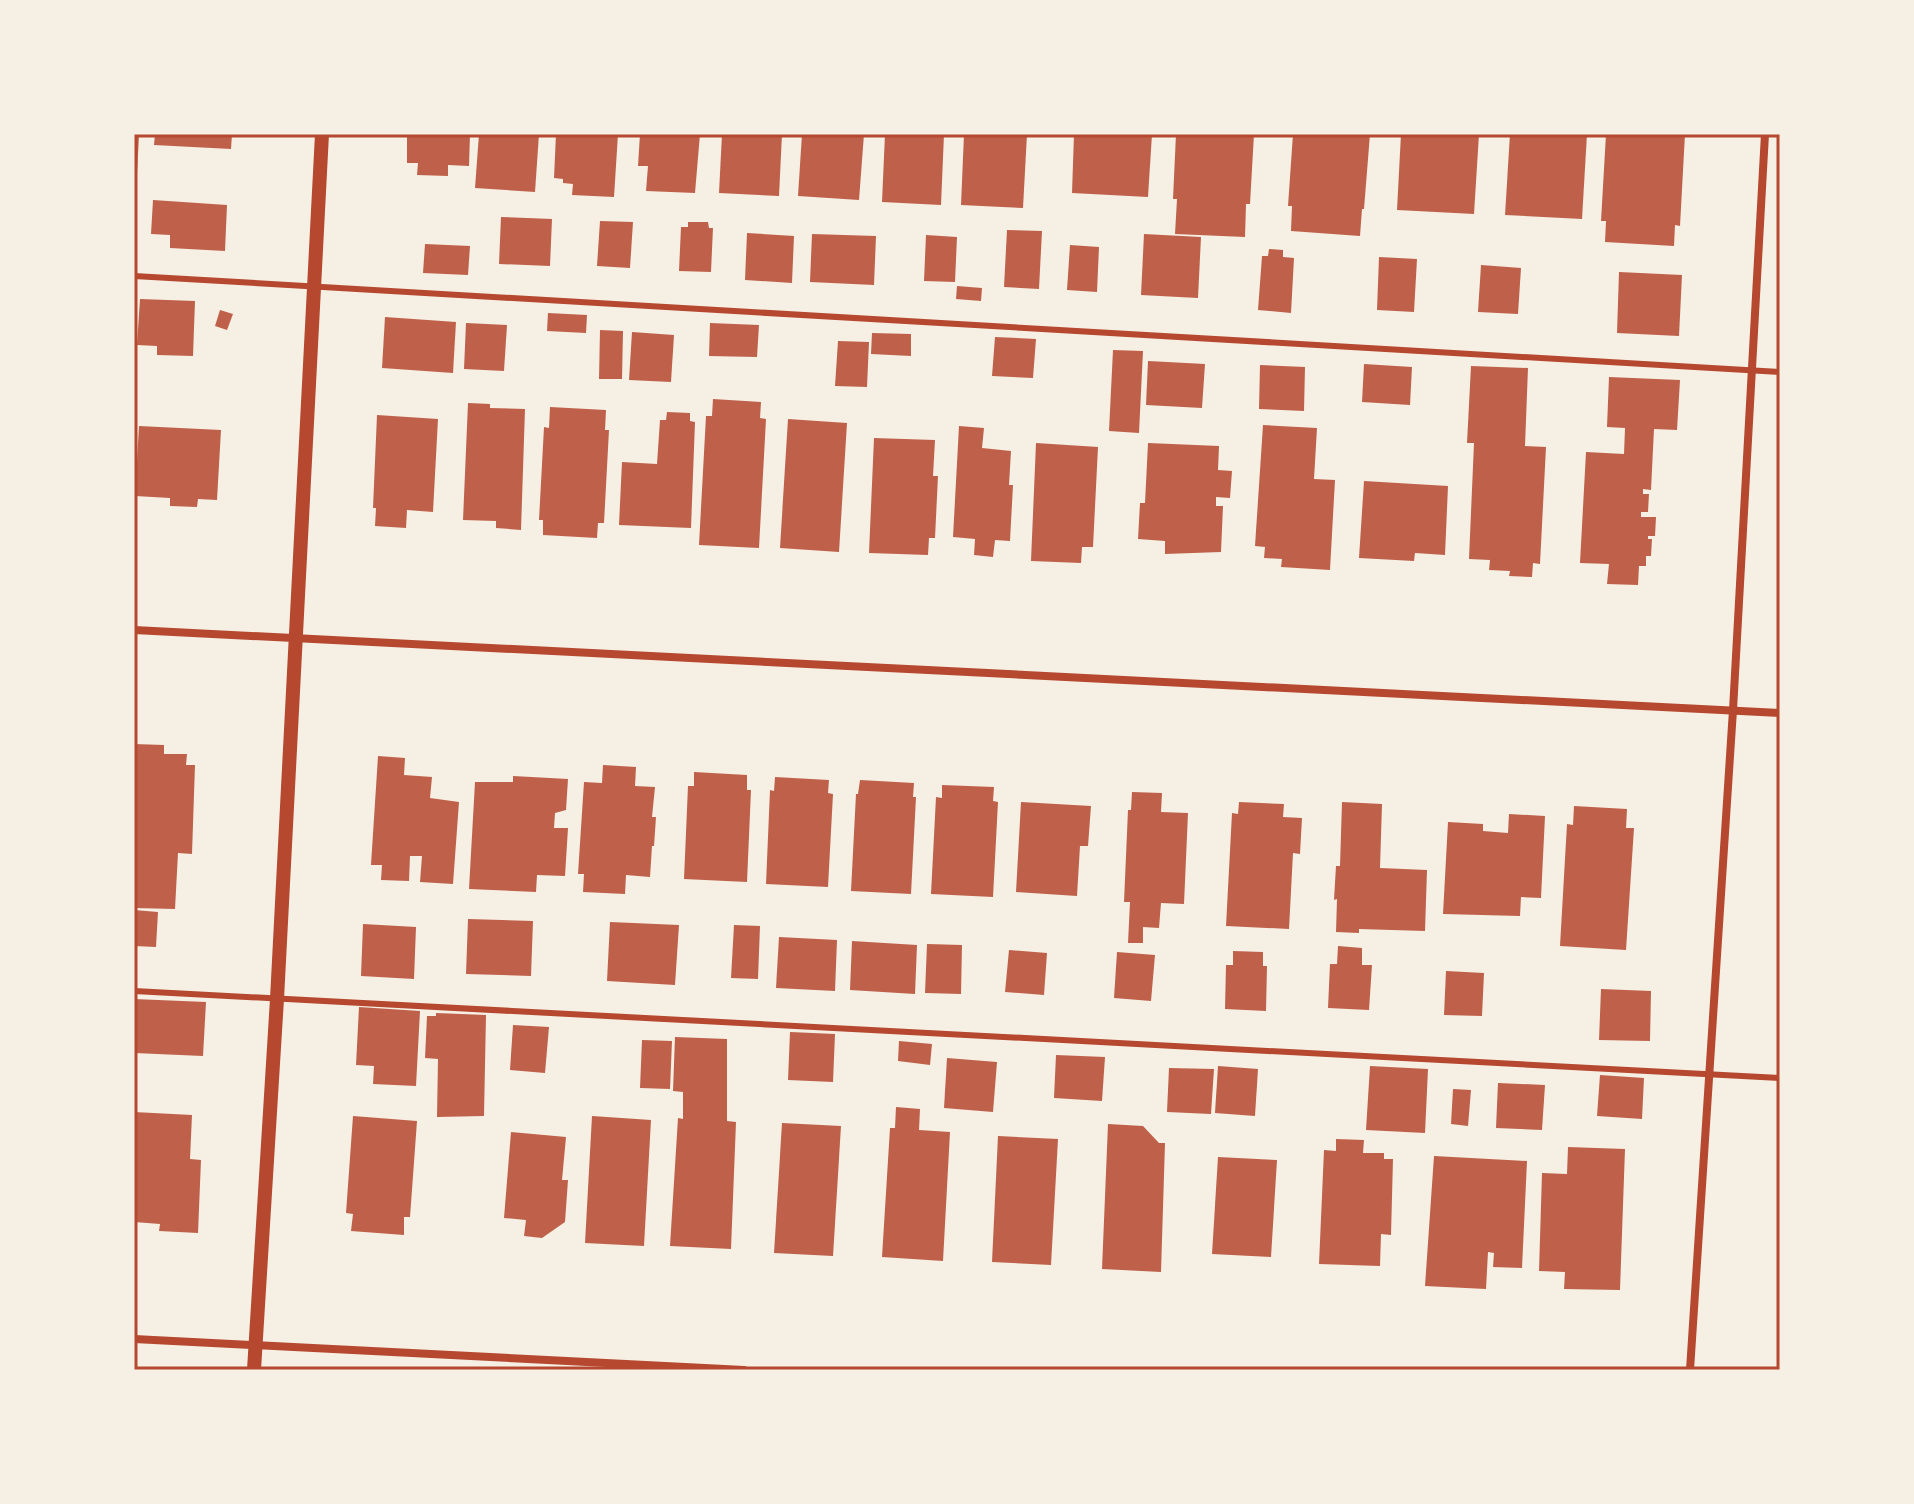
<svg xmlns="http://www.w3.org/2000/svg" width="1914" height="1504" viewBox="0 0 1914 1504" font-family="Arial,sans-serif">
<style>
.building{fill:#bf614a}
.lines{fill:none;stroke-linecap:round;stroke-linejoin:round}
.service{stroke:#b5482f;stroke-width:6}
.minor{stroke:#b5482f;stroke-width:8}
.tertiary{stroke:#b5482f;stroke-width:14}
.neatline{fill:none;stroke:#b5482f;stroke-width:3}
</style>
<rect width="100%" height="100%" fill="#f6efe4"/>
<g class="building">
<path d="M155,134H232L231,149L154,145Z"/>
<path d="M407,134H470L469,166L448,165V176L417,175L418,163H407Z"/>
<path d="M479,134H539L535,192L475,188Z"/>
<path d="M556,134H618L614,197L572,195L573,184L563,183V179L554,178Z"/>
<path d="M640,134H700L695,193L646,191L648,166H638Z"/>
<path d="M722,134H782L779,196L719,193Z"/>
<path d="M802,134H864L859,200L798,196Z"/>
<path d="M885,134H944L941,205L882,202Z"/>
<path d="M964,134H1027L1023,208L961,205Z"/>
<path d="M1074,134H1152L1148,197L1072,193Z"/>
<path d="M1176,134H1254L1250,204H1246L1245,237L1175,234L1177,199H1173Z"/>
<path d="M1293,134H1370L1364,209H1362L1360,236L1291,231L1292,206H1288Z"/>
<path d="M1401,134H1479L1474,214L1397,210Z"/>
<path d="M1510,134H1587L1582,219L1505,215Z"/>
<path d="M1606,134H1685L1680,226L1675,225L1674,246L1605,242L1606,221H1601Z"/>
<path d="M134,135H139L137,174H134Z"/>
<path d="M153,200L227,205L225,251L170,248V235L151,234Z"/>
<path d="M501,217L552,219L550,266L499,264Z"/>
<path d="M600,221L633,222L630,268L597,266Z"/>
<path d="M688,222H708L709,228H713L711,272L679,271L681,227H688Z"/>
<path d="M1007,230L1042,231L1039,289L1004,287Z"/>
<path d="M747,233L794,236L792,283L745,280Z"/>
<path d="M812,234L876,236L874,285L810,282Z"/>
<path d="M1144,234L1201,237L1198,298L1141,295Z"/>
<path d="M926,235L957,237L955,282L924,281Z"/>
<path d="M425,244L470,246L468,275L423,273Z"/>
<path d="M1070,245L1099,247L1097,292L1067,290Z"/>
<path d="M1269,249L1283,250V257L1294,258L1291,313L1258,310L1262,256H1268Z"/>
<path d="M1379,257L1417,259L1414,312L1377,310Z"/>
<path d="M1481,265L1521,268L1518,314L1478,312Z"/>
<path d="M1619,272L1682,275L1679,336L1617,333Z"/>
<path d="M957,286L982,288L981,301L956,299Z"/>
<path d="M140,299L195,301L193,356L157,355V346L137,345Z"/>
<path d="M220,310L233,314L227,330L215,326Z"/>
<path d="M548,313L587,315L586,333L547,331Z"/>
<path d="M385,317L456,322L453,373L382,368Z"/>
<path d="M466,323L507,325L504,371L464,369Z"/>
<path d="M710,323L759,325L757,357L709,356Z"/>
<path d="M600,330L623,331L622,379H599Z"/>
<path d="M632,332L674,335L671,382L629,380Z"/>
<path d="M872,333L911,334V356L871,354Z"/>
<path d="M995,337L1036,339L1033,378L992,376Z"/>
<path d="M838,341L869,342L867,387L835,386Z"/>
<path d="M1113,350L1143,351L1139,433L1109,431Z"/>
<path d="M1148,361L1205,364L1202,408L1146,405Z"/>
<path d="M1364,364L1412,367L1410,405L1362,402Z"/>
<path d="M1260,365L1305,367L1304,411L1259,409Z"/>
<path d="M1471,366L1528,368L1525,446L1546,447L1540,564L1533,563L1532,577L1509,576L1510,571L1489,570L1490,560L1469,559L1474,443H1467Z"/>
<path d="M1609,377L1680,380L1677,430L1654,429L1651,490L1643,489V494H1649L1648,512H1641V517H1656L1655,536H1648V539H1652L1651,556H1646V566H1639L1638,585L1607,584L1609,564L1580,563L1586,452L1624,454L1625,428L1607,427Z"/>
<path d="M713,399L761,402L760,418L766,419L759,548L699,545L706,416H712Z"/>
<path d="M468,403L490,404V408L525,409L521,530L496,528V521L463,520Z"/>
<path d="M550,407L606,410L605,430H609L604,523H598L597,538L543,535V520H539L544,427L549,428Z"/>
<path d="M667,412L690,413V421L695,422L691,528L619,525L622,462L657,464L660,420H666Z"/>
<path d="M377,415L438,419L433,512L407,510L406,528L375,526L376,508H373Z"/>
<path d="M788,419L847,423L839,552L780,548Z"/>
<path d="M1263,425L1317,428L1314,479L1335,480L1330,570L1281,567L1282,559L1264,558L1265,547L1255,546Z"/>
<path d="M139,426L221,430L217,500L198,499L197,507L170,506V498L135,496Z"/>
<path d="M959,426L984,428L982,448L1011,451L1009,485H1013L1010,541L995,540L993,557L974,555L975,539L953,537Z"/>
<path d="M874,438L935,440L933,476H938L935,538H929L928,555L869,553Z"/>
<path d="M1036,443L1098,447L1093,547H1082L1081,563L1031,561Z"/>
<path d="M1148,443L1219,446L1218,470L1232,471L1230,498L1216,497V506H1223L1221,552L1165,554V541L1138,539L1140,503H1145Z"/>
<path d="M1364,481L1448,486L1445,555L1415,553L1414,561L1359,558Z"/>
<path d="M134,744L164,745V754H187L186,765H195L192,854L178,853L175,909L134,908Z"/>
<path d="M378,756L405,758L404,775L432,777L430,798L459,802L453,884L420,882L422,856H410L409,881L381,880L382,865H371Z"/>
<path d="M603,765L636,767L635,786L655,787L652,817H656L654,846H652L650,877L626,875L625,894L583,892L584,874H578L584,782L602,783Z"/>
<path d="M694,772L747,775V790H751L747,882L684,879L688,786H694Z"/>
<path d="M513,776L568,779L566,810L555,813L554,828H568L565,876L537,875L536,892L469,889L475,782H513Z"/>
<path d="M775,777L829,780L828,793L833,794L828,887L766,884L770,790L774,791Z"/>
<path d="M860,780L914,783L913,797H916L911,894L851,891L856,794H858Z"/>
<path d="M942,785L994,787L993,801L998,802L993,897L931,894L936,797L942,798Z"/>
<path d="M1132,792L1162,793L1161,812L1188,813L1184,904L1161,903L1159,928L1143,927V943H1128L1130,902H1124L1128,810H1131Z"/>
<path d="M1021,802L1091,806L1088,846H1080L1077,896L1016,892Z"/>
<path d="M1239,802L1284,804L1283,817L1302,818L1300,854L1293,853L1289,929L1226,926L1232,813L1238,814Z"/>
<path d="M1342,802L1382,804L1380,868L1427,870L1425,931L1359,929V933L1336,932L1337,899L1334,900L1336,866H1340Z"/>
<path d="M1574,806L1627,809L1626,828H1634L1626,950L1560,946L1567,824L1573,825Z"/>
<path d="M1509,814L1545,816L1541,898L1521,897L1520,916L1443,914L1448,822L1483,824V831L1508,833Z"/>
<path d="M134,910L158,912L156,947L134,946Z"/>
<path d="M468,919L533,921L531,976L466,974Z"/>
<path d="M610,922L679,925L675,985L607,981Z"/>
<path d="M363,924L416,927L414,979L361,976Z"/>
<path d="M734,925L760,926L758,979L731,978Z"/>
<path d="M779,937L837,940L835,991L776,988Z"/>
<path d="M852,941L917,945L915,994L850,990Z"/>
<path d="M927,944L962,945L961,994L925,993Z"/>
<path d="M1338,946L1362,948V965H1372L1369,1010L1328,1008L1330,964H1337Z"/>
<path d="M1009,950L1047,953L1044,995L1005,992Z"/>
<path d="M1233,951L1263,952V966H1267L1266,1011L1225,1009L1226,965H1233Z"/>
<path d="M1117,952L1155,955L1151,1001L1114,998Z"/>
<path d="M1446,971L1484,973L1482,1016L1444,1015Z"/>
<path d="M1601,989L1651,991L1650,1041L1599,1040Z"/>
<path d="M134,999L206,1002L203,1056L134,1053Z"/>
<path d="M359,1007L420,1011L416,1086L373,1084L374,1066L356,1065Z"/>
<path d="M436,1013L486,1015L484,1116L437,1117L438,1059L425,1058L427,1016H436Z"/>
<path d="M513,1025L549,1027L545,1073L510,1070Z"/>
<path d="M790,1032L835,1034L833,1082L788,1080Z"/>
<path d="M675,1037L727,1039V1121L736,1122L731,1249L670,1246L678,1118L683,1119V1092L673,1091Z"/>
<path d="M642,1040L672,1041L670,1089L640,1088Z"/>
<path d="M899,1041L932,1044L930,1065L898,1061Z"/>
<path d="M1056,1055L1105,1057L1102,1101L1054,1098Z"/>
<path d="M947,1058L997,1062L993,1112L944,1108Z"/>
<path d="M1218,1066L1258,1069L1255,1116L1215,1113Z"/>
<path d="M1370,1066L1428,1069L1425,1133L1366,1130Z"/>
<path d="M1169,1068L1214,1069L1211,1114L1167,1112Z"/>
<path d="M1600,1075L1644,1078L1642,1119L1597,1116Z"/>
<path d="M1498,1083L1545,1085L1542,1130L1496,1128Z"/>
<path d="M1453,1089L1471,1090L1468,1126L1451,1124Z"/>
<path d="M896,1107L920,1109L919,1130L950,1132L943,1261L882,1257L890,1128H895Z"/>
<path d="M134,1112L192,1115L190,1159L201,1160L198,1233L159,1231L160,1224L134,1222Z"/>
<path d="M353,1116L417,1121L410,1217H404V1235L351,1231L353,1214L346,1213Z"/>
<path d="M592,1116L651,1120L644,1246L585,1243Z"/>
<path d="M782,1123L841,1126L833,1256L774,1253Z"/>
<path d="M1108,1124L1143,1126L1159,1143H1165L1161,1272L1102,1269Z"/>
<path d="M511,1132L566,1137L562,1180H568L565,1222L542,1238L524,1236L526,1220L504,1218Z"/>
<path d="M998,1136L1058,1139L1051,1265L992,1262Z"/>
<path d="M1336,1139L1364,1140L1363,1153H1384V1159H1393L1391,1235L1381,1234L1380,1266L1319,1264L1324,1150L1336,1151Z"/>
<path d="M1568,1147L1625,1149L1620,1290L1564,1289L1565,1272L1539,1271L1542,1173L1567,1174Z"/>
<path d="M1434,1156L1527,1161L1522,1268L1493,1267L1494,1253L1488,1252L1486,1289L1425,1286Z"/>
<path d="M1218,1157L1277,1160L1271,1257L1212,1254Z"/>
</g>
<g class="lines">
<g class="service">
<path d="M134,276L1780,372"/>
<path d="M134,991L1780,1078"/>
</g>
<g class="minor">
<path d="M134,630L1780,713"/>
<path d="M134,1339L744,1370"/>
<path d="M1690,1370L1733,710L1765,134"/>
</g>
<path class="tertiary" d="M254,1370L277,999L322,134"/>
</g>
<rect width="1914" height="1504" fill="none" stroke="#f6efe4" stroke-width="272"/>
<rect x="136" y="136" width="1642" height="1232" class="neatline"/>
</svg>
